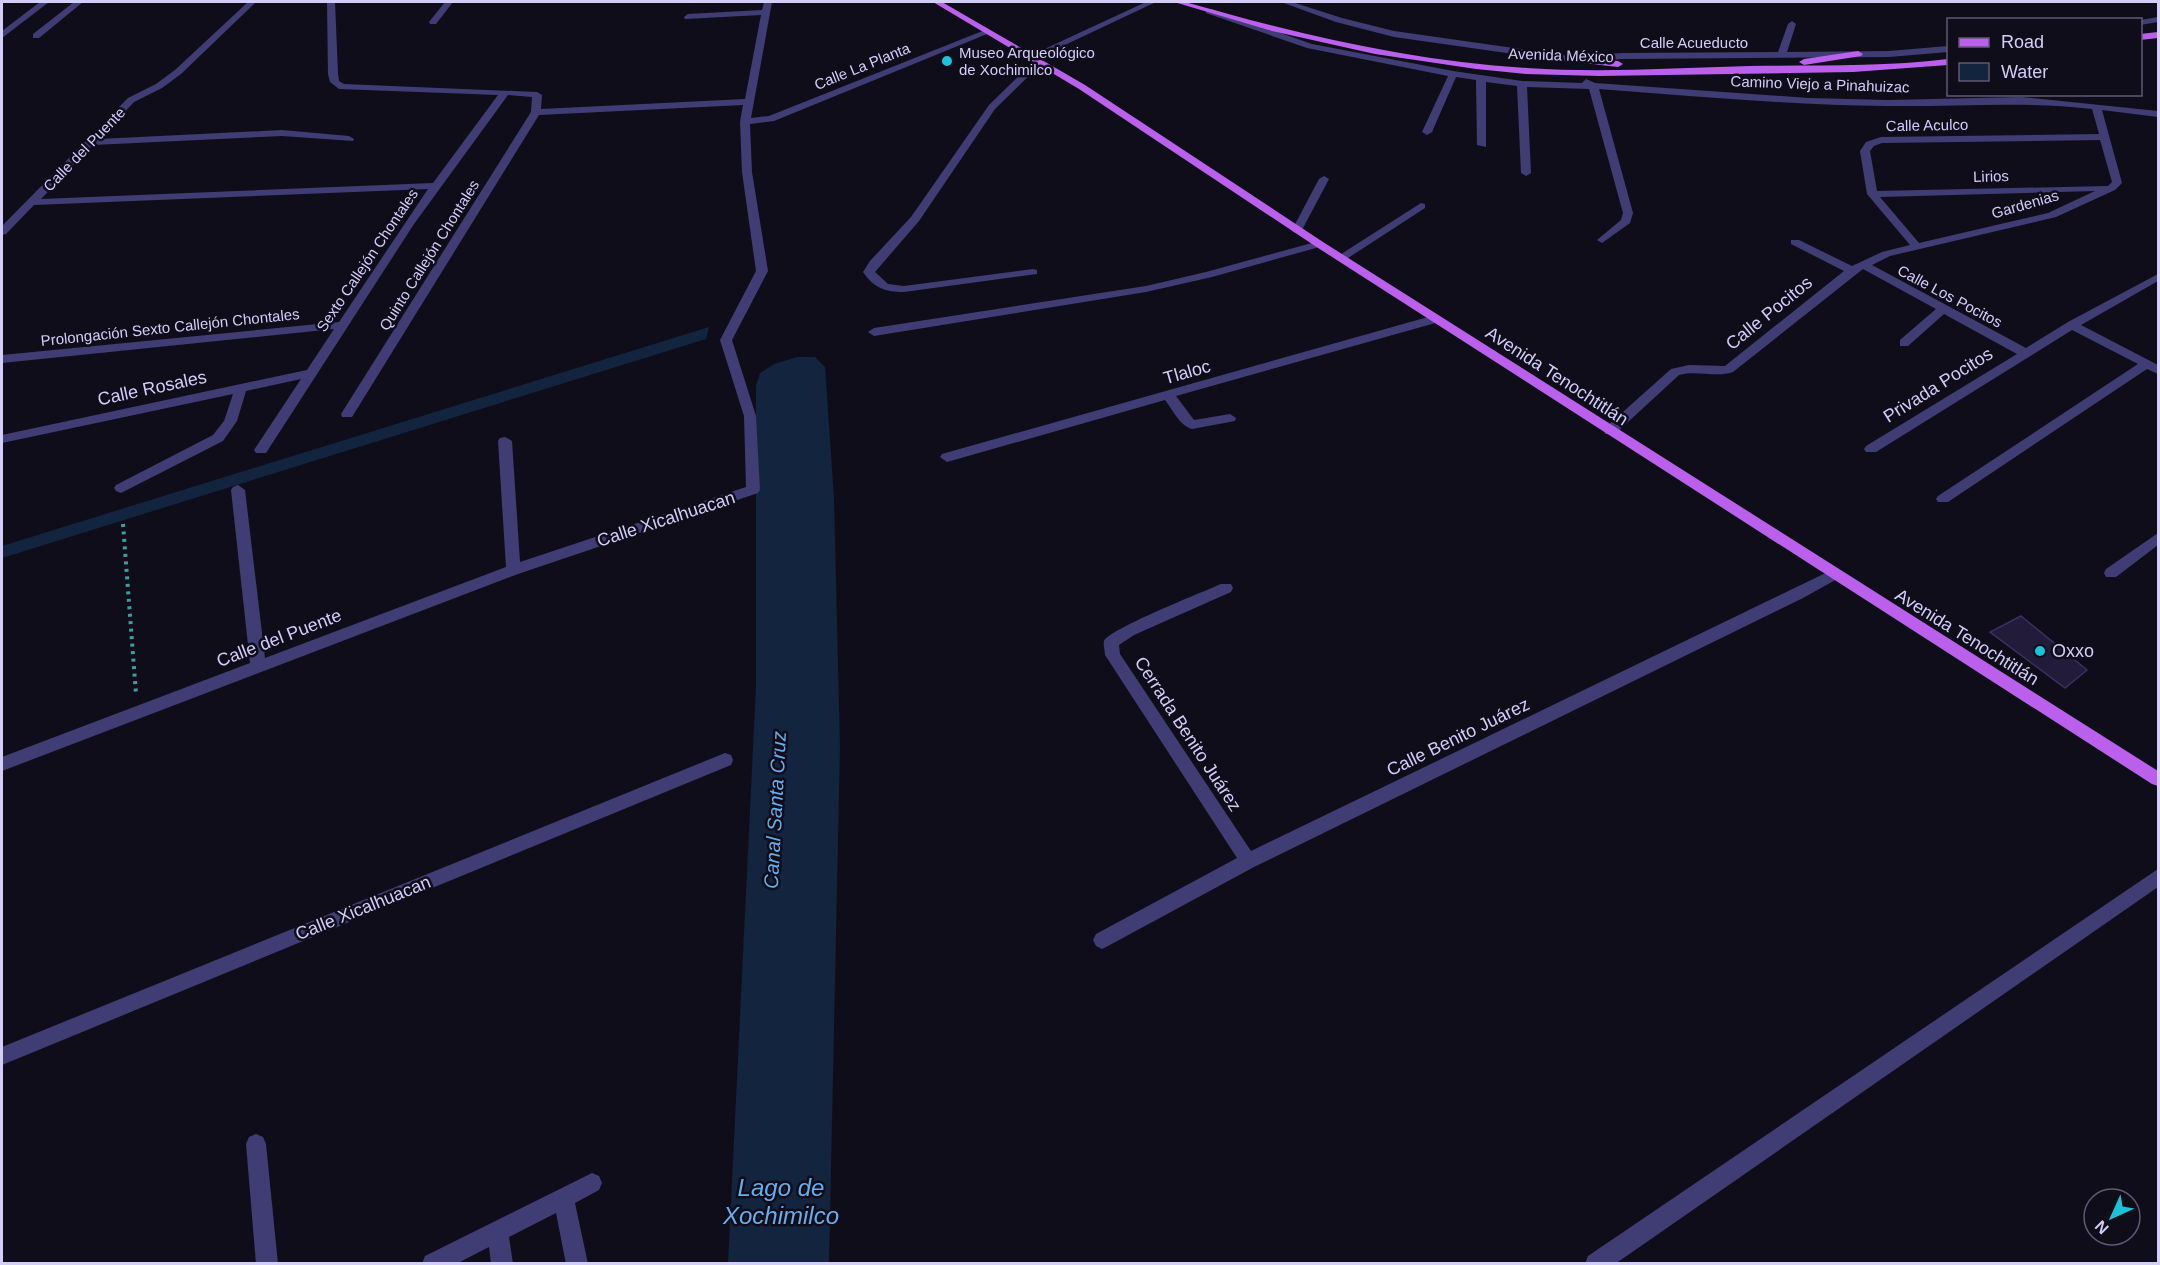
<svg xmlns="http://www.w3.org/2000/svg" width="2160" height="1265" viewBox="0 0 2160 1265" font-family="Helvetica,sans-serif">
<style>
.water{fill:#12243e}
.building{fill:#221b39;stroke:#3b3063;stroke-width:1.5}
.lines{fill:none;stroke-linecap:round;stroke-linejoin:round}
.path{stroke:#3aa09b;stroke-width:4;stroke-dasharray:3 4.5;stroke-linecap:butt}
.minor{fill:#403d75;fill-rule:evenodd}
.major{fill:#ba60ed;fill-rule:evenodd}
.poi-dot{fill:#19c3d9;stroke:#100d1b;stroke-width:2}
.labels{text-anchor:middle;dominant-baseline:central;stroke-width:5;stroke-linejoin:round;paint-order:stroke}
.far-street-label{font-size:15px;fill:#d2cdf9;stroke:#100d1b}
.far-poi-label{font-size:15px;fill:#d2cdf9;stroke:#100d1b;text-anchor:start}
.street-label{font-size:18px;fill:#d2cdf9;stroke:#100d1b}
.poi-label{font-size:18px;fill:#d2cdf9;stroke:#100d1b;text-anchor:start}
.water-label{font-size:20px;font-style:italic;fill:#66aded;stroke:#100d1b}
.near-water-label{font-size:24px;font-style:italic;fill:#66aded;stroke:#100d1b}
</style>
<rect width="100%" height="100%" fill="#100d1b"/>
<g class="water">
<path d="M709,327L706,339L2,558V546Z"/>
<path d="M797,357H815L825,367L834,498L840,747L829,1263L728,1264L756,686V386L760,373L774,364Z"/>
</g>
<path class="building" d="M2021,616L2087,670L2065,688L1990,632Z"/>
<g class="lines">
<path class="path" d="M123,524L136,694"/>
<g class="minor">
<path d="M40,2H49L2,38V31Z"/>
<path d="M74,2H83L39,38H33V34Z"/>
<path d="M248,2H256L181,74L162,88L134,102L99,139L282,130L349,136L354,139L353,141L282,136L93,145L41,199L433,183L498,95L339,89L330,82L328,74L327,2H335L338,74L339,81L344,84L537,92L542,95L541,109L745,99L761,15L685,19L684,17L688,14L762,10L764,2H772L751,118L769,116L985,30L992,32L774,121L750,124L752,172L768,271L732,340L756,416L760,490L758,493L518,574L2,771V757L250,663L231,490L233,487L238,485L245,490L265,658L506,567L498,441L500,438L505,437L512,441L520,562L746,487L744,416L720,340L756,271L742,172L740,122L743,105L539,115L352,417H342L341,414L531,112L532,97L508,95L414,224L266,453H256L254,450L301,379L246,391L237,421L223,441L121,493L116,491L114,488L116,485L213,435L224,421L233,394L2,443V435L307,370L334,329L2,363V355L339,322L428,189L34,205L6,234L2,235V226L128,98L156,84L175,70Z"/>
<path d="M445,2H453L436,24H430L429,22Z"/>
<path d="M1146,2H1156L1033,60L1025,58Z"/>
<path d="M1281,2H1292L1342,18L1394,31L1569,56L1623,53L1778,52L1788,24L1792,21L1796,24L1787,52L1889,51L1948,46V52L1889,57L1623,59L1569,62L1394,37L1336,22Z"/>
<path d="M1206,9H1212L1312,44L1453,71L1522,81L1582,83L1586,79L1595,83L1809,98L1888,100L2022,97L2158,111V117L2102,110L2122,183L2115,190L2056,217L1890,256L1872,265L2026,348L2068,322L2158,274V281L2081,325L2158,365V374L2147,369L1948,502H1938L1936,499L1938,496L2138,364L2072,330L1876,452H1866L1864,449L1866,446L2017,354L1944,314L1908,346H1900V340L1936,309L1863,269L1733,372C1715,378 1698,370 1679,375L1615,434H1605L1604,431L1605,428L1671,369L1689,365L1725,366L1844,271L1791,244V240H1799L1852,266L1882,252L1910,245L1867,194L1860,151L1866,142L1881,137L2099,134L2092,109C2022,101 1956,107 1886,106C1790,105 1694,96 1599,89L1633,213L1630,223L1602,243L1597,240L1621,220L1623,213L1589,89L1527,87L1531,173L1526,176L1521,173L1517,86L1486,82V147L1477,145L1476,80L1456,77L1432,132L1427,135L1422,132L1448,76L1307,48L1206,13ZM2100,140L2112,182L2108,186L1877,191L1870,151L1874,146L1882,143ZM2095,191L2048,213L1919,243L1880,197Z"/>
<path d="M2158,17V22L2140,25V20Z"/>
<path d="M1035,60L1043,62L995,109L919,221L875,272L888,284L904,286L1033,269L1037,270V274L904,292C885,292 874,288 863,272L870,261L911,217L989,105Z"/>
<path d="M1324,176L1329,179L1302,230L1297,233L1293,232L1292,230L1319,179Z"/>
<path d="M1421,203L1425,204V208L1345,260H1337L1335,258Z"/>
<path d="M1319,241L1323,242V246L1212,277L1146,292L874,336L868,332L874,328L1146,286L1206,272Z"/>
<path d="M1435,315L1439,316V322L1176,396L1194,420L1230,414L1236,418L1235,421L1192,429C1179,425 1173,410 1165,400L947,462L940,457L942,454Z"/>
<path d="M2158,533V545L2116,577H2106L2104,573L2106,569Z"/>
<path d="M1834,569L1839,570L1841,574L1839,578L1803,598L1254,867L1108,946L1102,949L1096,946L1093,940L1096,934L1237,858L1105,655C1105,651 1103,645 1104,641C1109,629 1203,592 1221,584H1231L1233,588L1231,592L1134,635L1119,645L1120,654L1251,851Z"/>
<path d="M725,753L731,755L733,760L731,765L2,1065V1047Z"/>
<path d="M2158,869V887L1615,1264H1585L1588,1256Z"/>
<path d="M256,1134L263,1137L266,1144L278,1264H256L246,1144L249,1137Z"/>
<path d="M592,1173L599,1176L602,1183L599,1190L575,1203L588,1264H566L556,1213L509,1237L513,1264H491L489,1247L456,1264H422L425,1256Z"/>
</g>
<g class="major">
<path d="M933,2H942L1085,85L1323,242L2158,771V786L2152,784L1315,246L1079,89Z"/>
<path d="M1174,2H1185C1297,34 1411,61 1527,68C1601,73 1675,68 1749,66C1816,65 1882,67 1948,59V65L1853,72L1599,76L1526,74L1476,69L1375,54L1272,31Z"/>
<path d="M2158,32V38L2140,40V34Z"/>
<path d="M1858,51L1863,54L1861,56L1804,65L1799,62L1804,59Z"/>
<path d="M1569,56L1618,61L1623,64L1618,67L1566,61L1564,59Z"/>
</g>
</g>
<g class="poi-dot">
<circle cx="947" cy="61" r="6"/>
<circle cx="2040" cy="651" r="6"/>
</g>
<g class="labels">
<g class="far-street-label">
<text x="1694" y="42">Calle Acueducto</text>
<text transform="translate(1561 55) rotate(2)">Avenida México</text>
<text transform="translate(862 66) rotate(-22)">Calle La Planta</text>
<text transform="translate(1820 84) rotate(2)">Camino Viejo a Pinahuizac</text>
<text transform="translate(1927 125) rotate(-1)">Calle Aculco</text>
<text transform="translate(84 149) rotate(-46)">Calle del Puente</text>
<text transform="translate(1991 176) rotate(-2)">Lirios</text>
<text transform="translate(2025 204) rotate(-16)">Gardenias</text>
<text transform="translate(429 255) rotate(-58)">Quinto Callejón Chontales</text>
<text transform="translate(367 260) rotate(-56)">Sexto Callejón Chontales</text>
<text transform="translate(1950 296) rotate(28)">Calle Los Pocitos</text>
<text transform="translate(170 327) rotate(-6)">Prolongación Sexto Callejón Chontales</text>
</g>
<g class="far-poi-label">
<text x="959" y="52">Museo Arqueológico<tspan x="959" dy="17">de Xochimilco</tspan></text>
</g>
<g class="street-label">
<text transform="translate(1769 313) rotate(-39)">Calle Pocitos</text>
<text transform="translate(1187 372) rotate(-16)">Tlaloc</text>
<text transform="translate(1557 376) rotate(33)">Avenida Tenochtitlán</text>
<text transform="translate(1938 385) rotate(-32)">Privada Pocitos</text>
<text transform="translate(152 388) rotate(-12)">Calle Rosales</text>
<text transform="translate(666 519) rotate(-18)">Calle Xicalhuacan</text>
<text transform="translate(1967 637) rotate(32)">Avenida Tenochtitlán</text>
<text transform="translate(279 638) rotate(-21)">Calle del Puente</text>
<text transform="translate(1188 734) rotate(57)">Cerrada Benito Juárez</text>
<text transform="translate(1458 737) rotate(-26)">Calle Benito Juárez</text>
<text transform="translate(363 908) rotate(-22)">Calle Xicalhuacan</text>
</g>
<g class="poi-label">
<text x="2052" y="651">Oxxo</text>
</g>
<g class="water-label">
<text transform="translate(775 810) rotate(-87)">Canal Santa Cruz</text>
</g>
<g class="near-water-label">
<text x="781" y="1187">Lago de<tspan x="781" dy="28">Xochimilco</tspan></text>
</g>
</g>
<rect width="2160" height="1265" fill="none" stroke="#d2cdf9" stroke-width="6"/>
<rect x="1947" y="18" width="195" height="78" fill="#100d1b" stroke="#5e5a74" stroke-width="1.5"/>
<rect x="1959" y="38" width="30" height="9" fill="#ba60ed" stroke="#5e5a74" stroke-width="1.5"/>
<text x="2001" y="48" font-size="18" fill="#d2cdf9">Road</text>
<rect x="1959" y="63" width="30" height="18" fill="#12243e" stroke="#5e5a74" stroke-width="1.5"/>
<text x="2001" y="78" font-size="18" fill="#d2cdf9">Water</text>
<g transform="translate(2112 1217) rotate(225)"><circle r="28" fill="#100d1b" stroke="#5e5a74" stroke-width="1.5"/>
<path d="M0-4.5L10 22L0 15L-10 22Z" fill="#19c3d9"/>
<text y="-9" font-size="16" font-weight="bold" text-anchor="middle" fill="#d2cdf9">N</text>
</g>
</svg>
